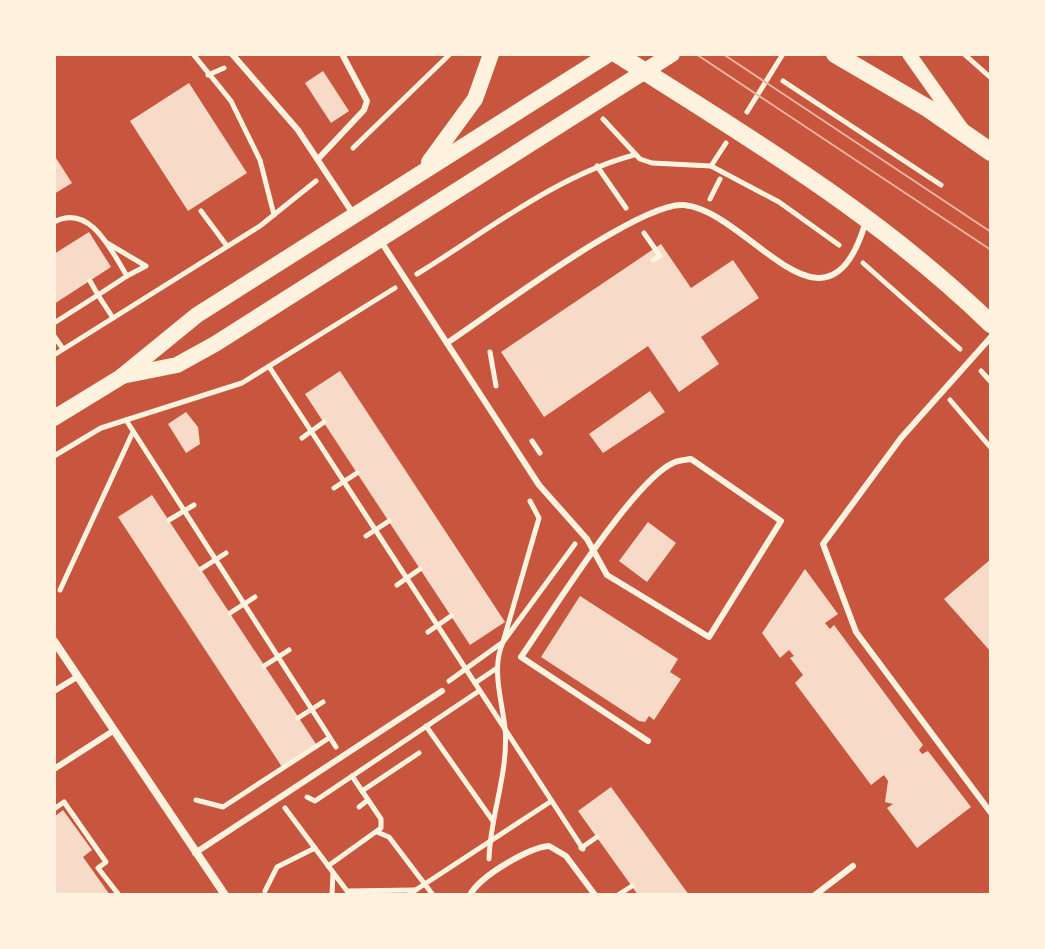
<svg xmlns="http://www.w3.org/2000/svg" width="1045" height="949" viewBox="0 0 1045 949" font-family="'Noto Sans',sans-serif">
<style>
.building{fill:#f7dbc8}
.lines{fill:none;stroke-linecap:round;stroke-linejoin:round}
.path{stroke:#fff3e0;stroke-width:5}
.service{stroke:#fff3e0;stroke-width:6}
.minor{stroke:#fff3e0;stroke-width:8}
.tertiary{stroke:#fff3e0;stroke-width:14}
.secondary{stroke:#fff3e0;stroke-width:16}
.primary{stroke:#fff3e0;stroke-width:18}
.tram{stroke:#e9b49f;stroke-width:2}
</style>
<rect width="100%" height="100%" fill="#c8553d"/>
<g class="building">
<path d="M323,71L349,111L331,123L305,83Z"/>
<path d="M189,83L247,173L188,211L130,121Z"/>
<path d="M54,155L72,183L54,194Z"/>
<path d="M89,232L111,267L54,304V254Z"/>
<path d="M661,244L691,288L733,260L759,298L701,337L719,364L679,392L648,346L544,417L501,352Z"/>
<path d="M340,371L505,622L470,645L305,394Z"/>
<path d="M650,391L665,412L603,453L589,434Z"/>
<path d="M186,412L198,427L200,444L186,453L168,424Z"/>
<path d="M152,495L316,744L282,767L118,517Z"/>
<path d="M648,522L676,543L647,582L619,561Z"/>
<path d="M991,559V652L944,599Z"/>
<path d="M805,569L838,614L825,623L830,629L834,625L923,745L919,750L922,754L928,751L971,807L917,848L887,808L893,804L885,802L888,781L884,775L871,785L795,683L803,675L790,658L794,656L789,650L780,658L762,633Z"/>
<path d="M580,596L678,659L670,672L681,679L654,720L649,716L645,722L639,721L541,657Z"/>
<path d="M611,787L689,895H638L578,811Z"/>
<path d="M63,810L92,850L83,857L110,895H54V817Z"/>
</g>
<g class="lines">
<g class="path">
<path d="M193,54L231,101L260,160L274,215"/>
<path d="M964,54L991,78"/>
<path d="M208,75L224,68"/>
<path d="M783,81L941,185"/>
<path d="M747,112L783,54"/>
<path d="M603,119L640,159L652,163L711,166L779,202L839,245"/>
<path d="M353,148L450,54"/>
<path d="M597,166L626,208"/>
<path d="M711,166L726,143"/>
<path d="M710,199L720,179"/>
<path d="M201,211L227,246"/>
<path d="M54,222C90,203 111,250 127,276L98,295L113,318"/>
<path d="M644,233L660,256L653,260"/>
<path d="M107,243L146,266L127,276"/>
<path d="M863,263L960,349"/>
<path d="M417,274C486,232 555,176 634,155"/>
<path d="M54,323L98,295L90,281"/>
<path d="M54,336L63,349"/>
<path d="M490,352L496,386"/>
<path d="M54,355L260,226L316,181"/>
<path d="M270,368L583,849"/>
<path d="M981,371L991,382"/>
<path d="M950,400L991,448"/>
<path d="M126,420L336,747"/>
<path d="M302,438L324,422"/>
<path d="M532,441L540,453"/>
<path d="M54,456L101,428L242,383L395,288"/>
<path d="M334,488L357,473"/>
<path d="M169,520L194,505"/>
<path d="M366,536L389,521"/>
<path d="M201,569L226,553"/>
<path d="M397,585L420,569"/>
<path d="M60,590L132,434"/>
<path d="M230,613L255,597"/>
<path d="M428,632L451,616"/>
<path d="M264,666L289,650"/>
<path d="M449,681L503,642L539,518L530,501"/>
<path d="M475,683L497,668"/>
<path d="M298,718L323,702"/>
<path d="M426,726L493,821"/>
<path d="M362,791L419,753"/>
<path d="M307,797L315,801L479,691"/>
<path d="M196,800L223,807L329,738"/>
<path d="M359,807L368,800"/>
<path d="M285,808L347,891L415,890"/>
<path d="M54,809L64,802L106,862L98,868L119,895"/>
<path d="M377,832L389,837L433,895"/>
<path d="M581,848L597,837"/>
<path d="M489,859C490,815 509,773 505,728C502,700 491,669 503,642L575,544"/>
<path d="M328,866L381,828V819L352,776"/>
<path d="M265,891L277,867L315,848"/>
<path d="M332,895L333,873"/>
<path d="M408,895L550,802"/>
<path d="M618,895L632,886"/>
</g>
<g class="service">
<path d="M232,54L298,130L354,215"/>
<path d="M318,159L364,110L367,101L342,54"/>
<path d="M380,240L539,485L587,539L607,575L709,637L781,521L691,459C686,460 678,460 673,463C633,481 550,615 521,657L648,741"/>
<path d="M991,337L901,438L823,544L856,632L991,813"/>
<path d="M447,343C491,314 640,201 684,205C749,211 826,353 865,224"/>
<path d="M54,691L77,677"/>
<path d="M54,769L113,731"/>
<path d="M195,853L442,691"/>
<path d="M470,895C480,876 528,848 549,846L566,856L595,895"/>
<path d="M815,895L853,866"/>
</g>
<path class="minor" d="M54,641L225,895"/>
<path class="tertiary" d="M909,54L962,129"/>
<g class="secondary">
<path d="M429,162L475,99L491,54"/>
<path d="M122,376L177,365L215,344L672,54"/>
<path d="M54,418L121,377L197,315L609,54"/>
</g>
<g class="primary">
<path d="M617,54C748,137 879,215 991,324"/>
<path d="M835,54L929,109L991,152"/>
</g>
<g class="tram">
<path d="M696,54L991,250"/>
<path d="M723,54L991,232"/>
</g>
</g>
<rect width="1045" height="949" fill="none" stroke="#fff3e0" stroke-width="112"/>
</svg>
